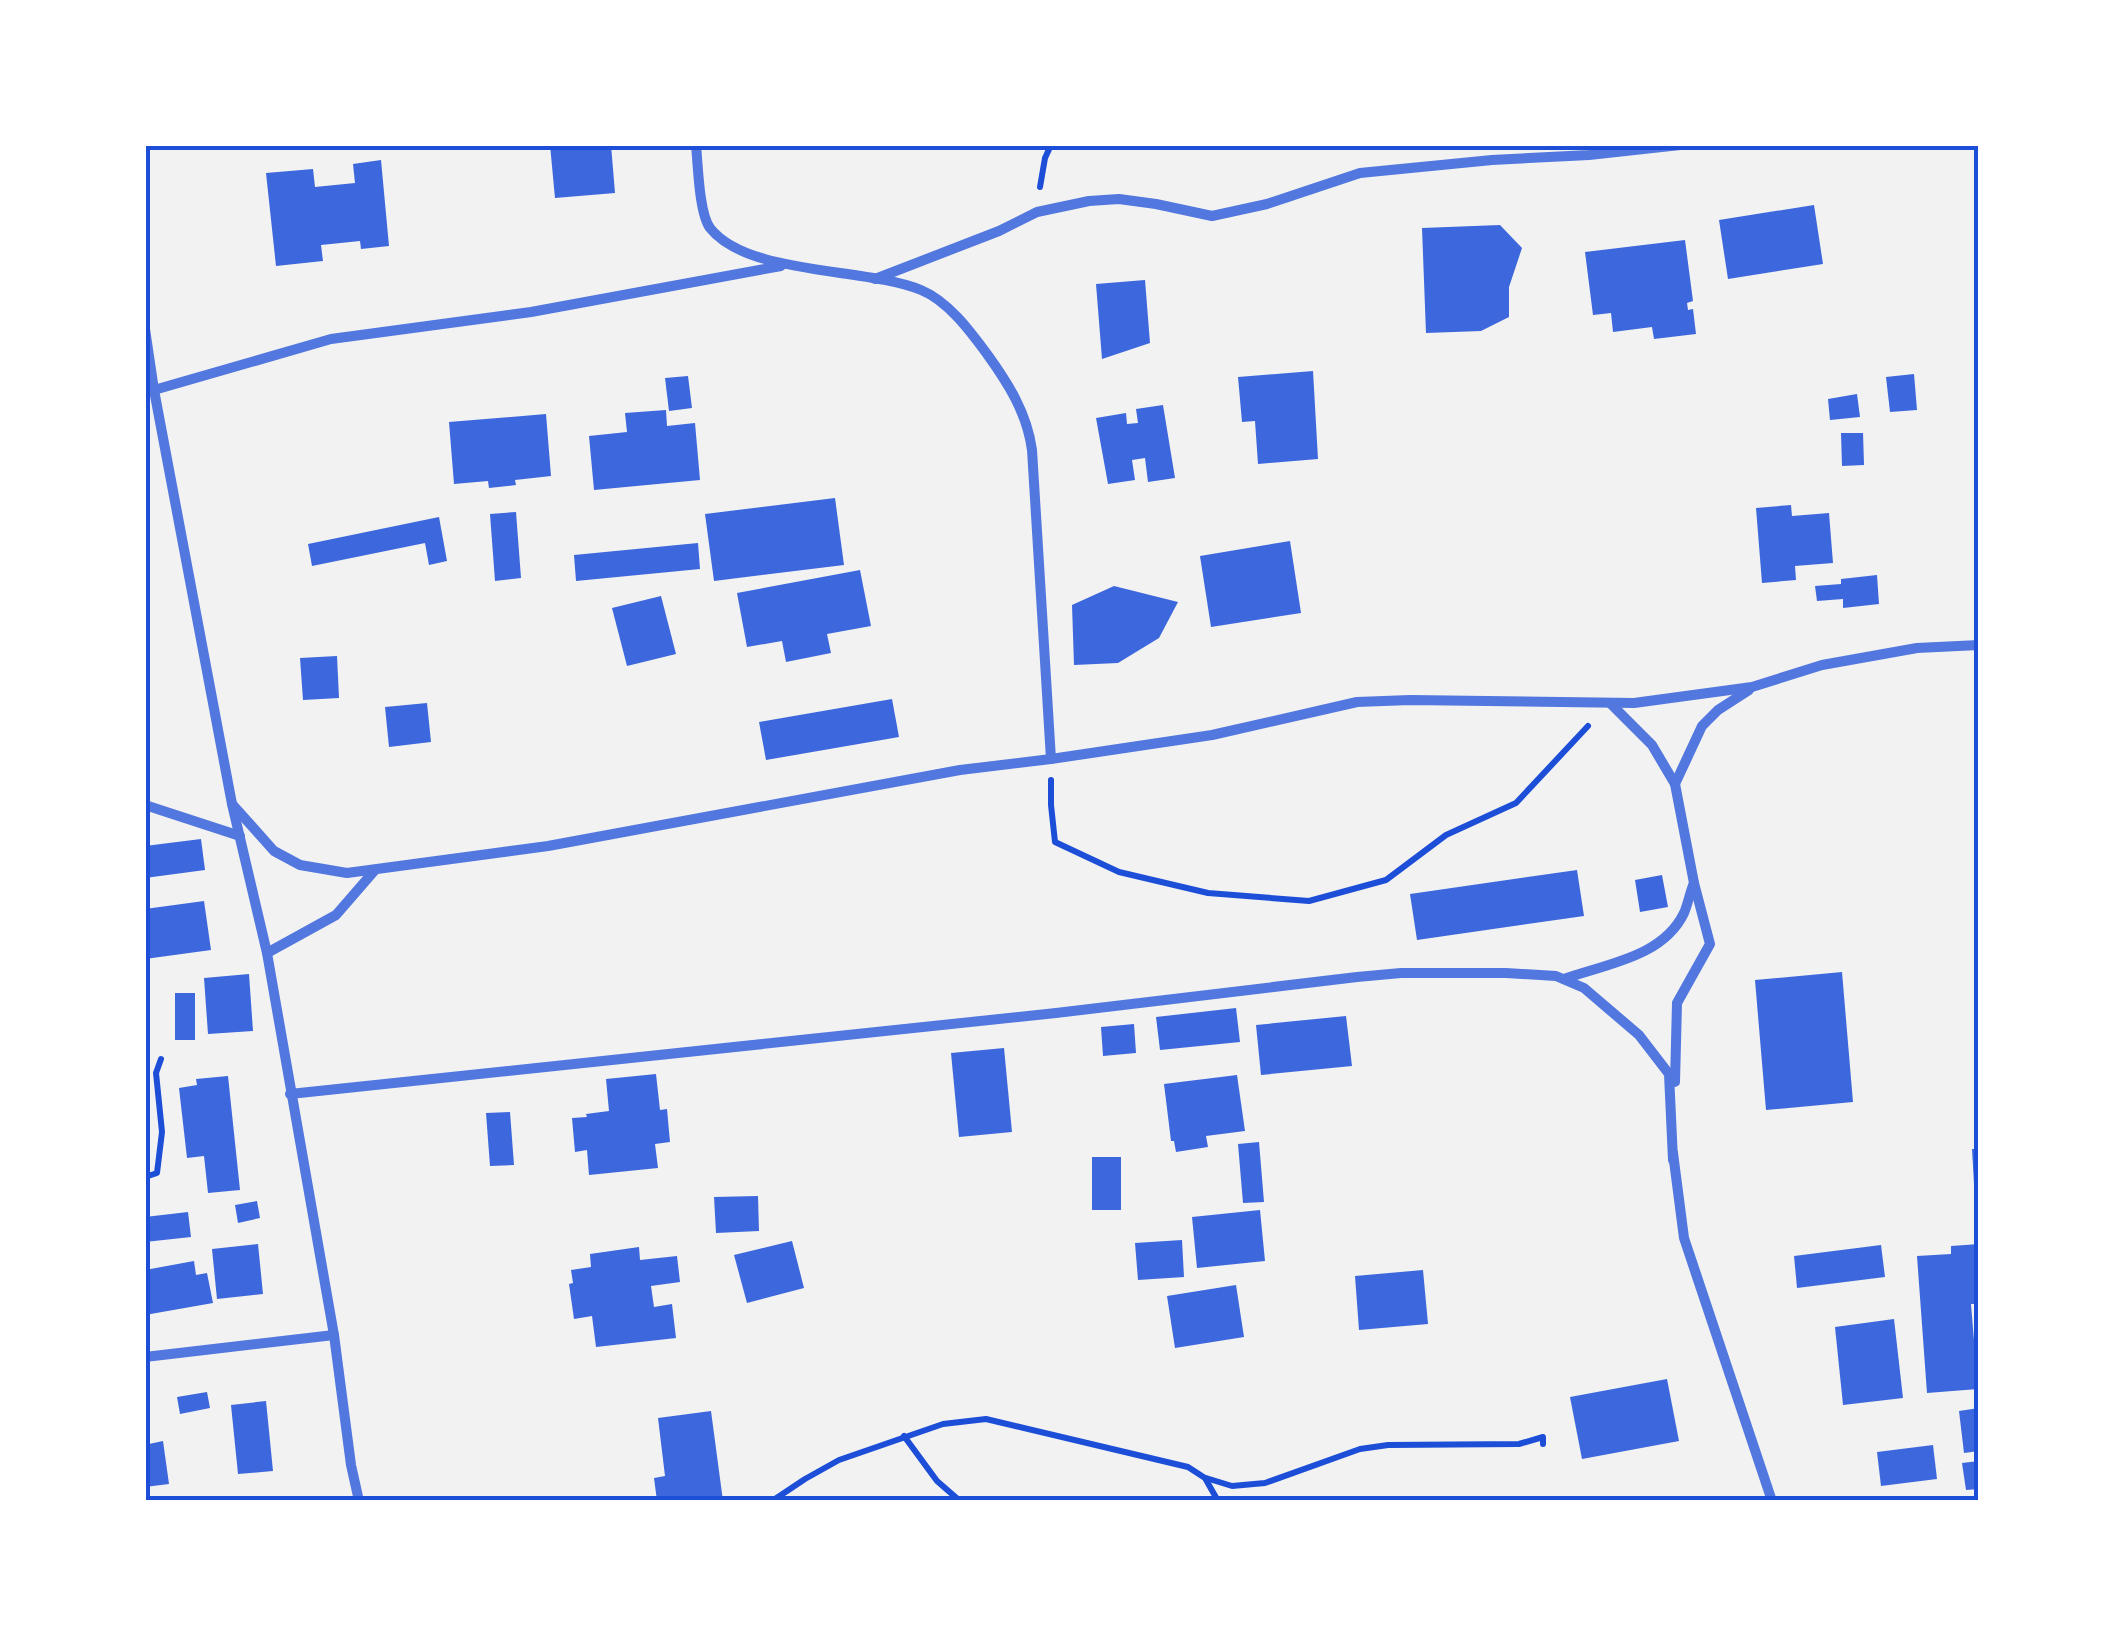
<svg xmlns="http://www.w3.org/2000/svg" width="2124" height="1646" viewBox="0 0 2124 1646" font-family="Lato,sans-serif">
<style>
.building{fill:#3d67dc}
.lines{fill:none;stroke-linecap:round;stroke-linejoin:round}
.path{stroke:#1d4ed8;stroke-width:6}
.minor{stroke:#5277de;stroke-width:10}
.neatline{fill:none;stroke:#1d4ed8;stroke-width:4}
</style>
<rect width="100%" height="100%" fill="#f2f2f2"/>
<g class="building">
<path d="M550,145H611L615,193L555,198Z"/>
<path d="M381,160L389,246L361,249L360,241L321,245L323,261L276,266L266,173L313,169L315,187L355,183L353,164Z"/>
<path d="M1814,205L1823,264L1728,279L1719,220Z"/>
<path d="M1500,225L1522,248L1509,287V317L1481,331L1426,333L1422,228Z"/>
<path d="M1685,240L1693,301L1687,303L1688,310L1693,309L1696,334L1654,339L1652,327L1613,332L1611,313L1593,315L1585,252Z"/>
<path d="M1145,280L1150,343L1102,359L1096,284Z"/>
<path d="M1313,371L1318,459L1258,464L1255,421L1242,422L1238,377Z"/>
<path d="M1914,374L1917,410L1890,412L1886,377Z"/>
<path d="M688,376L692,408L669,411L665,378Z"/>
<path d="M1857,394L1860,417L1830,420L1828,399Z"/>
<path d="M1163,405L1175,478L1148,482L1145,458L1132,460L1135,480L1108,484L1096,418L1126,413L1127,424L1138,423L1136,409Z"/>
<path d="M666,410L667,426L695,423L700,480L594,490L589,436L627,432L625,413Z"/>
<path d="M546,414L551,476L515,480L516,485L489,488L488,481L454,484L449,422Z"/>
<path d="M1841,433H1863L1864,465L1842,466Z"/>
<path d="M835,498L844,565L714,581L705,514Z"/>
<path d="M1791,505L1792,516L1829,513L1833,563L1795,566L1796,580L1762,583L1756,508Z"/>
<path d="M516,512L521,578L495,581L490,514Z"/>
<path d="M439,517L447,561L429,565L425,543L312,566L308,544Z"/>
<path d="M1290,541L1301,613L1211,627L1200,556Z"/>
<path d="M698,543L700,569L576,581L574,555Z"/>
<path d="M860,570L871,626L827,634L831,653L786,662L782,641L747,647L737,593Z"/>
<path d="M1877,575L1879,604L1843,608V599L1817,601L1815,586L1841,584V579Z"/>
<path d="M1114,586L1178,602L1159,638L1118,663L1074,665L1072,605Z"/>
<path d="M661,596L676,654L627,666L612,608Z"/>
<path d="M337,656L339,698L303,700L300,658Z"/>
<path d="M892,699L899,737L766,760L759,722Z"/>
<path d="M427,703L431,742L389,747L385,707Z"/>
<path d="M201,839L205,870L145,878V846Z"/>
<path d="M1577,870L1584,916L1417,940L1410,894Z"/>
<path d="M1662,875L1668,907L1640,912L1635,880Z"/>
<path d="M204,901L211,950L145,959V909Z"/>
<path d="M1842,972L1853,1102L1766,1110L1755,980Z"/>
<path d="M249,974L253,1031L208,1034L204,978Z"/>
<rect x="175" y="993" width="20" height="47"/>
<path d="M1236,1008L1240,1042L1160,1050L1156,1017Z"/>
<path d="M1346,1016L1352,1066L1261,1075L1256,1025Z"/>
<path d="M1134,1024L1136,1053L1103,1056L1101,1027Z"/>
<path d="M1004,1048L1012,1132L959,1137L951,1053Z"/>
<path d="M656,1074L660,1110L667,1109L670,1142L655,1144L658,1168L589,1175L587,1150L575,1152L572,1118L587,1117L586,1114L609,1111L606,1079Z"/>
<path d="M1237,1075L1245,1131L1206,1136L1208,1147L1176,1152L1174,1141H1171L1164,1084Z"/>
<path d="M228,1076L240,1190L208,1193L204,1156L187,1158L179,1088L197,1085L196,1079Z"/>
<path d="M510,1112L514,1165L490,1166L486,1113Z"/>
<path d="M1259,1142L1264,1202L1243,1203L1238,1144Z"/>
<path d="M1972,1149H1979V1183L1974,1184Z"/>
<rect x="1092" y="1157" width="29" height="53"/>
<path d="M758,1196L759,1231L716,1233L714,1197Z"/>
<path d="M257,1201L260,1218L238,1223L235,1205Z"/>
<path d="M1260,1210L1265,1261L1197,1268L1192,1217Z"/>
<path d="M188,1212L191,1237L145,1242V1217Z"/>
<path d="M1182,1240L1184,1277L1138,1280L1135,1243Z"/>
<path d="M792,1241L804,1288L747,1303L734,1255Z"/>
<path d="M258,1244L263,1294L217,1299L212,1249Z"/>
<path d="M1979,1244V1304H1971L1978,1389L1927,1393L1917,1256L1951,1254V1246Z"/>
<path d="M1881,1245L1885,1277L1797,1288L1794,1256Z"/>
<path d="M639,1247L640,1260L677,1256L680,1282L651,1286L654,1307L672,1304L676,1338L596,1347L592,1316L574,1319L569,1284L573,1283L571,1270L591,1267L590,1254Z"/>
<path d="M194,1261L196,1275L207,1273L213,1303L145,1315V1270Z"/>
<path d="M1423,1270L1428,1324L1359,1330L1355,1276Z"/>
<path d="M1236,1285L1244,1337L1175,1348L1167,1296Z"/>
<path d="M1894,1319L1903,1398L1843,1405L1835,1327Z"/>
<path d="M1667,1379L1679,1441L1582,1459L1570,1397Z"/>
<path d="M207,1392L210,1408L180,1414L177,1397Z"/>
<path d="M266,1401L273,1471L238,1474L231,1405Z"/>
<path d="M1979,1408V1451L1964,1453L1959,1411Z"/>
<path d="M711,1411L723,1501H657L654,1478L665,1476L658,1418Z"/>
<path d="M147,1432L149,1444L163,1441L169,1484L145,1487V1433Z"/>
<path d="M1933,1445L1937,1479L1881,1486L1877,1452Z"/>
<path d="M1979,1461V1489L1966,1490L1962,1463Z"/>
</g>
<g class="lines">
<g class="path">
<path d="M1040,187L1045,158L1051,145"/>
<path d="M1051,780V805L1055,842L1119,872L1208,893L1309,901L1386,880L1446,835L1516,803L1588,726"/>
<path d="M145,1177L157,1173L162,1132L156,1073L161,1059"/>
<path d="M904,1436L937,1481L960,1501"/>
<path d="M1206,1478L1232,1486L1265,1483L1360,1449L1388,1445L1519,1444L1543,1437V1444"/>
<path d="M772,1501L805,1479L839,1460L943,1424L986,1419L1188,1467L1205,1478L1218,1501"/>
</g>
<g class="minor">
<path d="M696,145C698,165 699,213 710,228C748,276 866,267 921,290C948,301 970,331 987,354C1008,383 1027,413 1032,450L1051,759"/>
<path d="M875,279L999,231L1037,212L1089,201L1119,199L1156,204L1212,216L1267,204L1360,173L1492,160L1589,155L1680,145"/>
<path d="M145,329L154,390L232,804L267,953L334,1335L351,1465L359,1501"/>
<path d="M145,391L154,390L331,339L531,312L781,266"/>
<path d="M1610,703L1652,745L1675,784L1694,883L1710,944L1677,1003L1675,1082"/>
<path d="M1675,784L1702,726L1718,710L1749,690"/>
<path d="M232,804L274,851L300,865L347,873L548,846L960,770L1051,759L1212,735L1357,702L1410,700L1634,703L1752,687L1822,665L1917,648L1979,645"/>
<path d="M145,805L240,836"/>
<path d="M267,953L336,915L375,870"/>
<path d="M1564,979C1606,964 1663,957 1684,913C1688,904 1690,892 1694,883"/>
<path d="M290,1094L1056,1013L1357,977L1401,973H1506L1556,976L1584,988L1639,1035L1669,1074L1673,1160"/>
<path d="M1673,1153L1684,1238L1772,1501"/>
<path d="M145,1357L334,1335"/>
</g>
</g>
<rect width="2124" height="1646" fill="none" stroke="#ffffff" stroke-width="295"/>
<rect x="148" y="148" width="1828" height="1350" class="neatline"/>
</svg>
